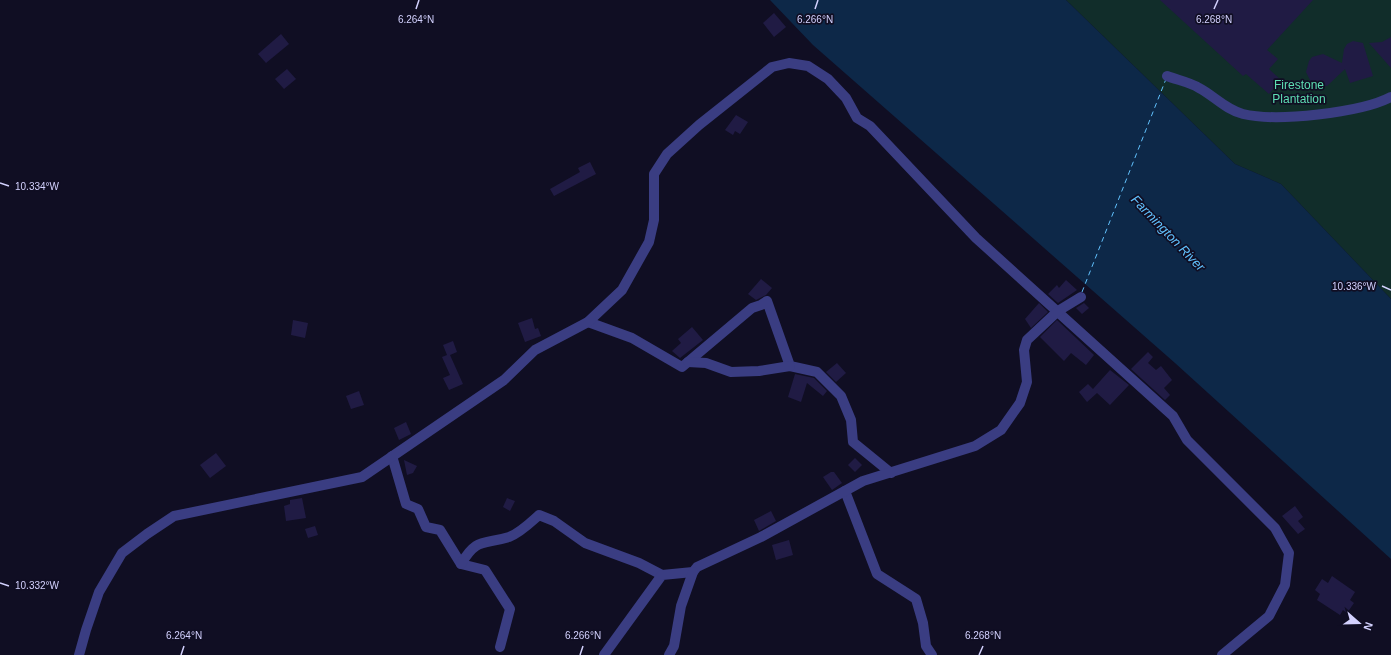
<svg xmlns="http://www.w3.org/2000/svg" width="1391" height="655" viewBox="0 0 1391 655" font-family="Helvetica,sans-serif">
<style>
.green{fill:#112d2a}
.water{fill:#0d2848}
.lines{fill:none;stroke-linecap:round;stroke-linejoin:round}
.ferry{stroke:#61c1fd;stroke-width:1;stroke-dasharray:5 4;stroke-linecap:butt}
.building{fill:#201b44}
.street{stroke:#3a3d82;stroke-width:10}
.ticks{fill:none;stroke:#d3d1fe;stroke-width:1.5}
.labels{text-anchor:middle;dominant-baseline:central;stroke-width:3.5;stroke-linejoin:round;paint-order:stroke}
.park-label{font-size:12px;fill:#5edeb3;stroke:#100e23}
.water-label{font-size:13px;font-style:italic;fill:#61c1fd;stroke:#100e23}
.ticks-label{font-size:10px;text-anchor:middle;fill:#d3d1fe;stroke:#100e23;stroke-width:3.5;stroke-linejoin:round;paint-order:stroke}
</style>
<rect width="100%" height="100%" fill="#100e23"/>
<path class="green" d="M1066,0H1391V299L1281,184L1235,164Z"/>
<path class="water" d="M770,0H1066L1235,164L1281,184L1391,299V559L1175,363L813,45Z"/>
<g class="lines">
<path class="ferry" d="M1082,292L1166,79"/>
</g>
<g class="building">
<path d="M1160,0H1313L1267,50L1278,59L1269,69L1281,80L1269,94L1246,74L1243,76Z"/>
<path d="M774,13L786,27L774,37L763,23Z"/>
<path d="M281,34L289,44L266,63L258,54Z"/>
<path d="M1391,37V68L1369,43L1382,42Z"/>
<path d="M1353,41L1363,43L1373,76L1350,83L1345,69L1327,86L1316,85L1311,82L1306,72L1309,61L1312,57L1323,54L1342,63L1344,49L1347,44Z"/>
<path d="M287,69L296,79L284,89L275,79Z"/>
<path d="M736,115L748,122L740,134L735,131L733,135L725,130Z"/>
<path d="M590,162L596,174L554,196L550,189L580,172L578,168Z"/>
<path d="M761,279L772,288L766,295L756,300L748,294Z"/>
<path d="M1066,280L1077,290L1058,303L1048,294L1057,285L1059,288Z"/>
<path d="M1039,303L1048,312L1031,328L1025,319Z"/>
<path d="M1084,303L1089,308L1082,314L1076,308Z"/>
<path d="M532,318L535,329L538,328L541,336L525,342L518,323Z"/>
<path d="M293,320L308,323L305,338L291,335Z"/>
<path d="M1057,320L1094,355L1086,365L1071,353L1064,361L1040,337Z"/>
<path d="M692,327L703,340L680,358L672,351L681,343L678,339Z"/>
<path d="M453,341L457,352L450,355L463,384L449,390L443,378L450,375L442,357L447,355L443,345Z"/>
<path d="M1148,352L1153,357L1148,363L1156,370L1161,366L1172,380L1164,388L1170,395L1165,400L1131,369Z"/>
<path d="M837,363L846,373L836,382L826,372Z"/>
<path d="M1110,370L1129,385L1110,405L1097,393L1087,402L1079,392L1088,384L1093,389Z"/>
<path d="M795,374L814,378L827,391L823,396L807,383L801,402L788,397Z"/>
<path d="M359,391L364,405L351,409L346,396Z"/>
<path d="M406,422L411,434L399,440L394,428Z"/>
<path d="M216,453L226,466L210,478L200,465Z"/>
<path d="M855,458L862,465L855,472L848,465Z"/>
<path d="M404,460L417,466L413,473L407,475Z"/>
<path d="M831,472H834L842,483L832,490L823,477Z"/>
<path d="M302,498L306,518L286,521L284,506L290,504V500Z"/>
<path d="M507,498L515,501L510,511L503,507Z"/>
<path d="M1295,506L1303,517L1298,521L1305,529L1298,534L1282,516Z"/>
<path d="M771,511L776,521L759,531L754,520Z"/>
<path d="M315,526L318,535L308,538L305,529Z"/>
<path d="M789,540L793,555L776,560L772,545Z"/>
<path d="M1332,576L1355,592L1350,600L1354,603L1347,613L1343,610L1340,615L1317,600L1320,594L1315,590L1322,579L1328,583Z"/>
</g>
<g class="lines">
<g class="street">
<path d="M1167,76C1177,80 1189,82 1199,88C1213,95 1226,110 1243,114C1276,122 1361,113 1391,97"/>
<path d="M588,322L632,338L682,367L752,308L761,305L767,301L790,366L817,372L841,396L851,420L853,442L891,473"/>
<path d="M688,362L706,363L731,372L759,371L790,366"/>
<path d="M392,456L406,504L418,509L426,527L440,530L461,564L485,570L510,609L500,647"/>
<path d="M845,491L877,574L916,599L923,623L926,646L932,655"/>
<path d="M461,564C477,537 483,545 509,537C520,533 530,523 539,515L554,521L585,543L639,563L662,575"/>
<path d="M79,655L86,630L99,592L122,553L147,534L174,516L362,477L504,380L535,350L588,322L622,290L649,242L654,220V174L667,154L699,125L772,67L789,63L808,66L828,79L846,98L857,118L870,126L976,238L1173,416L1187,440L1275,528L1289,553L1285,585L1269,616L1222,655"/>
<path d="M604,655L662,575L693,572L697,567L761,537L863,481L975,446L1001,430L1020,403L1027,382L1024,350L1027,340L1058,311L1081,297"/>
<path d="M669,655L674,646L681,606L693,572"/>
</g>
</g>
<path class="ticks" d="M416,9L419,0M815,9L818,0M1214,9L1218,0M0,183L9,186M1382,286L1391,290M0,583L9,586M181,655L184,646M580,655L583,646M979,655L983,646"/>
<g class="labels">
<g class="park-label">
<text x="1299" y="85">Firestone<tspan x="1299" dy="14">Plantation</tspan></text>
</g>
<g class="water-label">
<text transform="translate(1168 233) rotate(46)">Farmington River</text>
</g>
</g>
<g class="ticks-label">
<text x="416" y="23">6.264°N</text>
<text x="815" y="23">6.266°N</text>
<text x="1214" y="23">6.268°N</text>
<text x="37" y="190">10.334°W</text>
<text x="1354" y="290">10.336°W</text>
<text x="37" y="589">10.332°W</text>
<text x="184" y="639">6.264°N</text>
<text x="583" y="639">6.266°N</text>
<text x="983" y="639">6.268°N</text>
</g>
<g transform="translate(1359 623) rotate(110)" stroke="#100e23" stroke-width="3" paint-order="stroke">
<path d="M0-3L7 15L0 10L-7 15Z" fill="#d3d1fe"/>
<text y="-6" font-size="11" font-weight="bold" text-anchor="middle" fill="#d3d1fe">N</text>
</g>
</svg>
